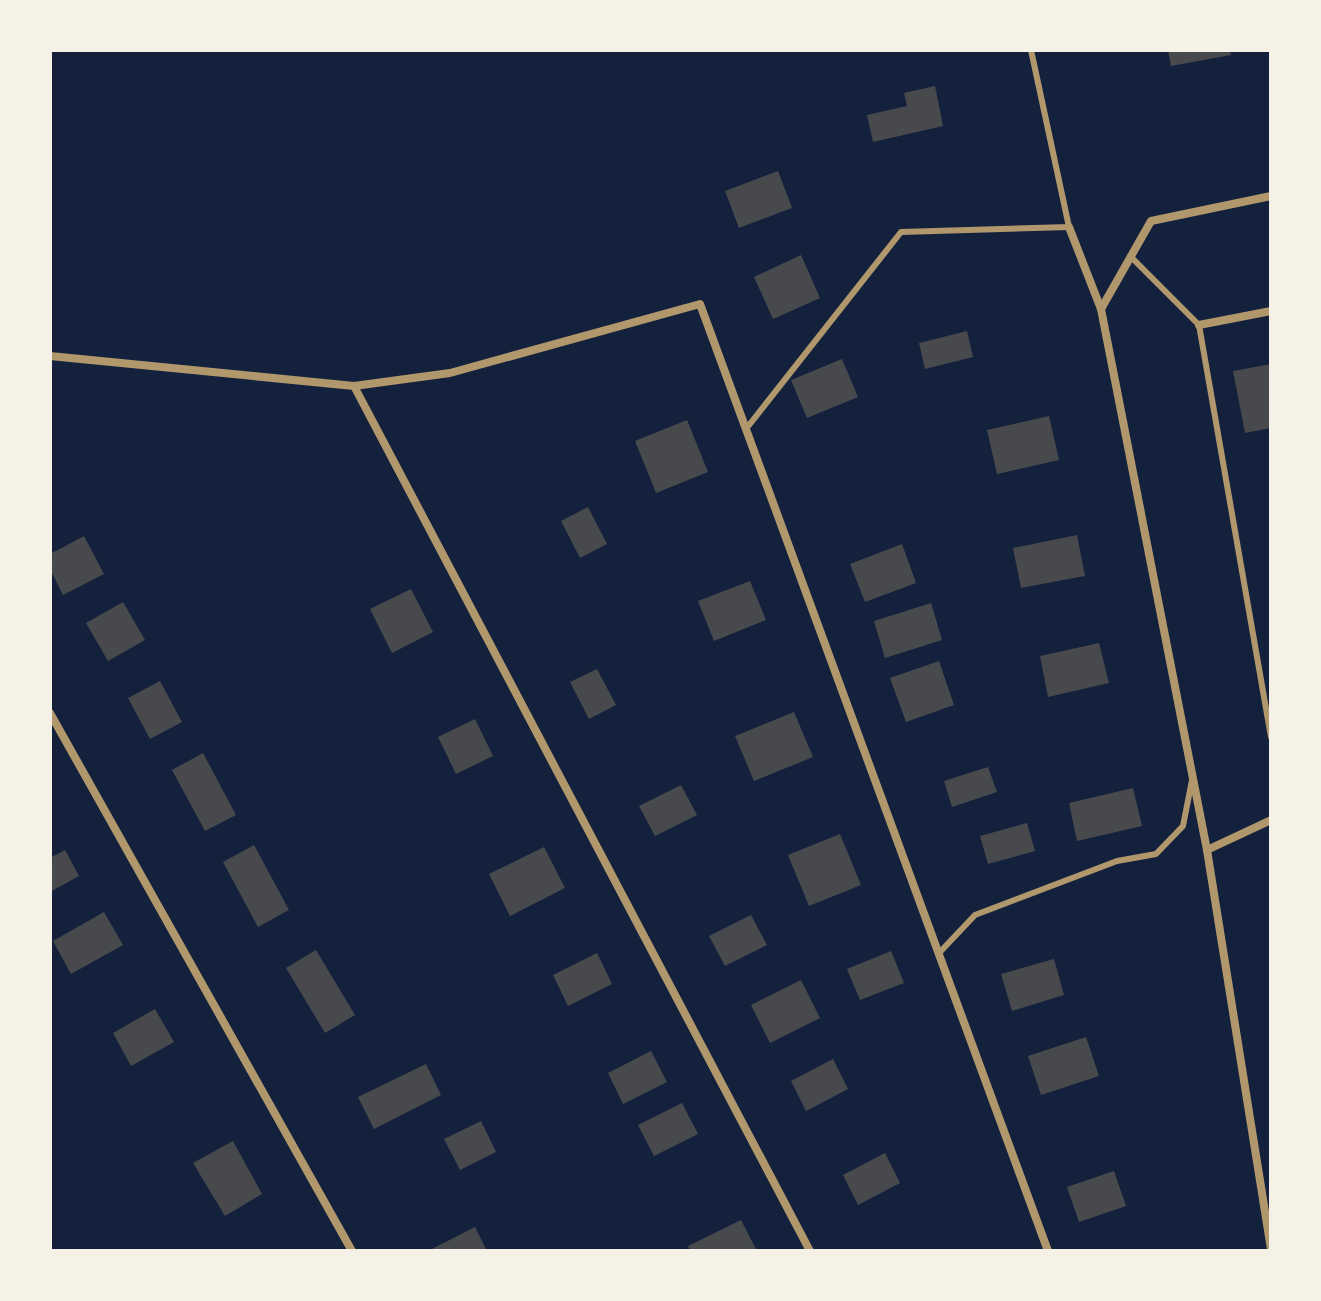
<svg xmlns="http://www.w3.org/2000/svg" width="1321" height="1301" viewBox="0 0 1321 1301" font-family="'Exo 2',sans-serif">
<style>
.building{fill:#48494c}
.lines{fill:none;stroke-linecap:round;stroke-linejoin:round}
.service{stroke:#b1986c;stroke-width:6}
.minor{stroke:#b1986c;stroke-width:8}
</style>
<rect width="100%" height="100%" fill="#14213d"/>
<g class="building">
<path d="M1168,50H1230L1231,55L1171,66Z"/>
<path d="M935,86L943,126L873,142L867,115L907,106L904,93Z"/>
<path d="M778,171L792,208L739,228L725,191Z"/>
<path d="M801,255L820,298L773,319L754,277Z"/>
<path d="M967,331L973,357L925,369L919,343Z"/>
<path d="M842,359L858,397L807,418L791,380Z"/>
<path d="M1271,364V428L1245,433L1233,371Z"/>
<path d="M1049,416L1059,460L997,474L987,430Z"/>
<path d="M687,420L708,472L656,493L635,441Z"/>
<path d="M588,507L607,544L580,558L561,521Z"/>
<path d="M1077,535L1085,576L1021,588L1013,548Z"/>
<path d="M84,536L104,574L63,595L50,569V554Z"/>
<path d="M902,544L916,583L865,602L850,564Z"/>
<path d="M750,581L766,620L714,641L698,601Z"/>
<path d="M411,589L433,632L392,653L370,609Z"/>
<path d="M123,602L145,640L108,661L86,623Z"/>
<path d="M931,603L942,640L885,658L874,621Z"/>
<path d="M1099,643L1109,683L1048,697L1040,656Z"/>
<path d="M939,661L954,705L906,722L890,678Z"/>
<path d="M597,669L616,705L589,719L570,682Z"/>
<path d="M160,681L182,722L150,739L128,698Z"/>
<path d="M794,712L813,757L754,781L735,736Z"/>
<path d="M475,719L493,756L456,774L438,737Z"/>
<path d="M203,753L236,815L205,831L172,770Z"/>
<path d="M988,767L997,792L952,807L944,781Z"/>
<path d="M681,785L697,815L655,836L639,806Z"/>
<path d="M1133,788L1142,826L1077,841L1069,803Z"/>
<path d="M1027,823L1035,851L988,864L980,836Z"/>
<path d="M840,834L861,885L809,906L788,855Z"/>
<path d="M254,845L289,910L258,927L223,862Z"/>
<path d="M544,847L565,888L510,916L489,874Z"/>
<path d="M65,850L79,876L50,892V858Z"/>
<path d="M104,912L123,945L71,974L53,941Z"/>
<path d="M751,915L767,945L725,966L709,936Z"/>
<path d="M316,950L355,1015L325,1033L286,968Z"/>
<path d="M891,951L904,983L860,1000L847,969Z"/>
<path d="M597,953L612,984L568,1006L553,975Z"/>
<path d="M1054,959L1064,995L1012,1011L1001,974Z"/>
<path d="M801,980L820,1018L770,1043L751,1005Z"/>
<path d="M155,1009L174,1042L131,1066L113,1033Z"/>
<path d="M1086,1037L1099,1076L1041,1095L1028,1056Z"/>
<path d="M651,1051L667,1082L623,1104L608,1073Z"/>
<path d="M833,1059L848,1089L806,1111L791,1081Z"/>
<path d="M426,1064L441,1095L374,1129L358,1097Z"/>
<path d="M682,1103L698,1134L654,1156L638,1125Z"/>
<path d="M481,1121L496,1152L460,1170L444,1139Z"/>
<path d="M233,1141L262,1194L225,1216L193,1163Z"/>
<path d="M885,1153L900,1183L858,1205L843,1175Z"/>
<path d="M1114,1171L1126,1206L1079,1222L1067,1187Z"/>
<path d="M741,1220L757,1251H690L688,1246Z"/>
<path d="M475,1227L487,1251H428Z"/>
</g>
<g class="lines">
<g class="service">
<path d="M1130,256L1199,325L1271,737"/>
<path d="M746,429L901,232L1069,227L1031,50"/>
<path d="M940,952L975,915L1117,861L1156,854L1183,826L1192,780"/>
</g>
<g class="minor">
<path d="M1069,227L1101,309L1207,850L1271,1249"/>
<path d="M1101,309L1151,221L1271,196"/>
<path d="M1199,325L1271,311"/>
<path d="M50,356L354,386L450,373L700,304L1048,1251"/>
<path d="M354,386L810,1251"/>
<path d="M50,713L352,1251"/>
<path d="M1207,850L1271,820"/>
</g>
</g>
<rect width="1321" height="1301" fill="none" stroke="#f6f1e7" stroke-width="104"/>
</svg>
